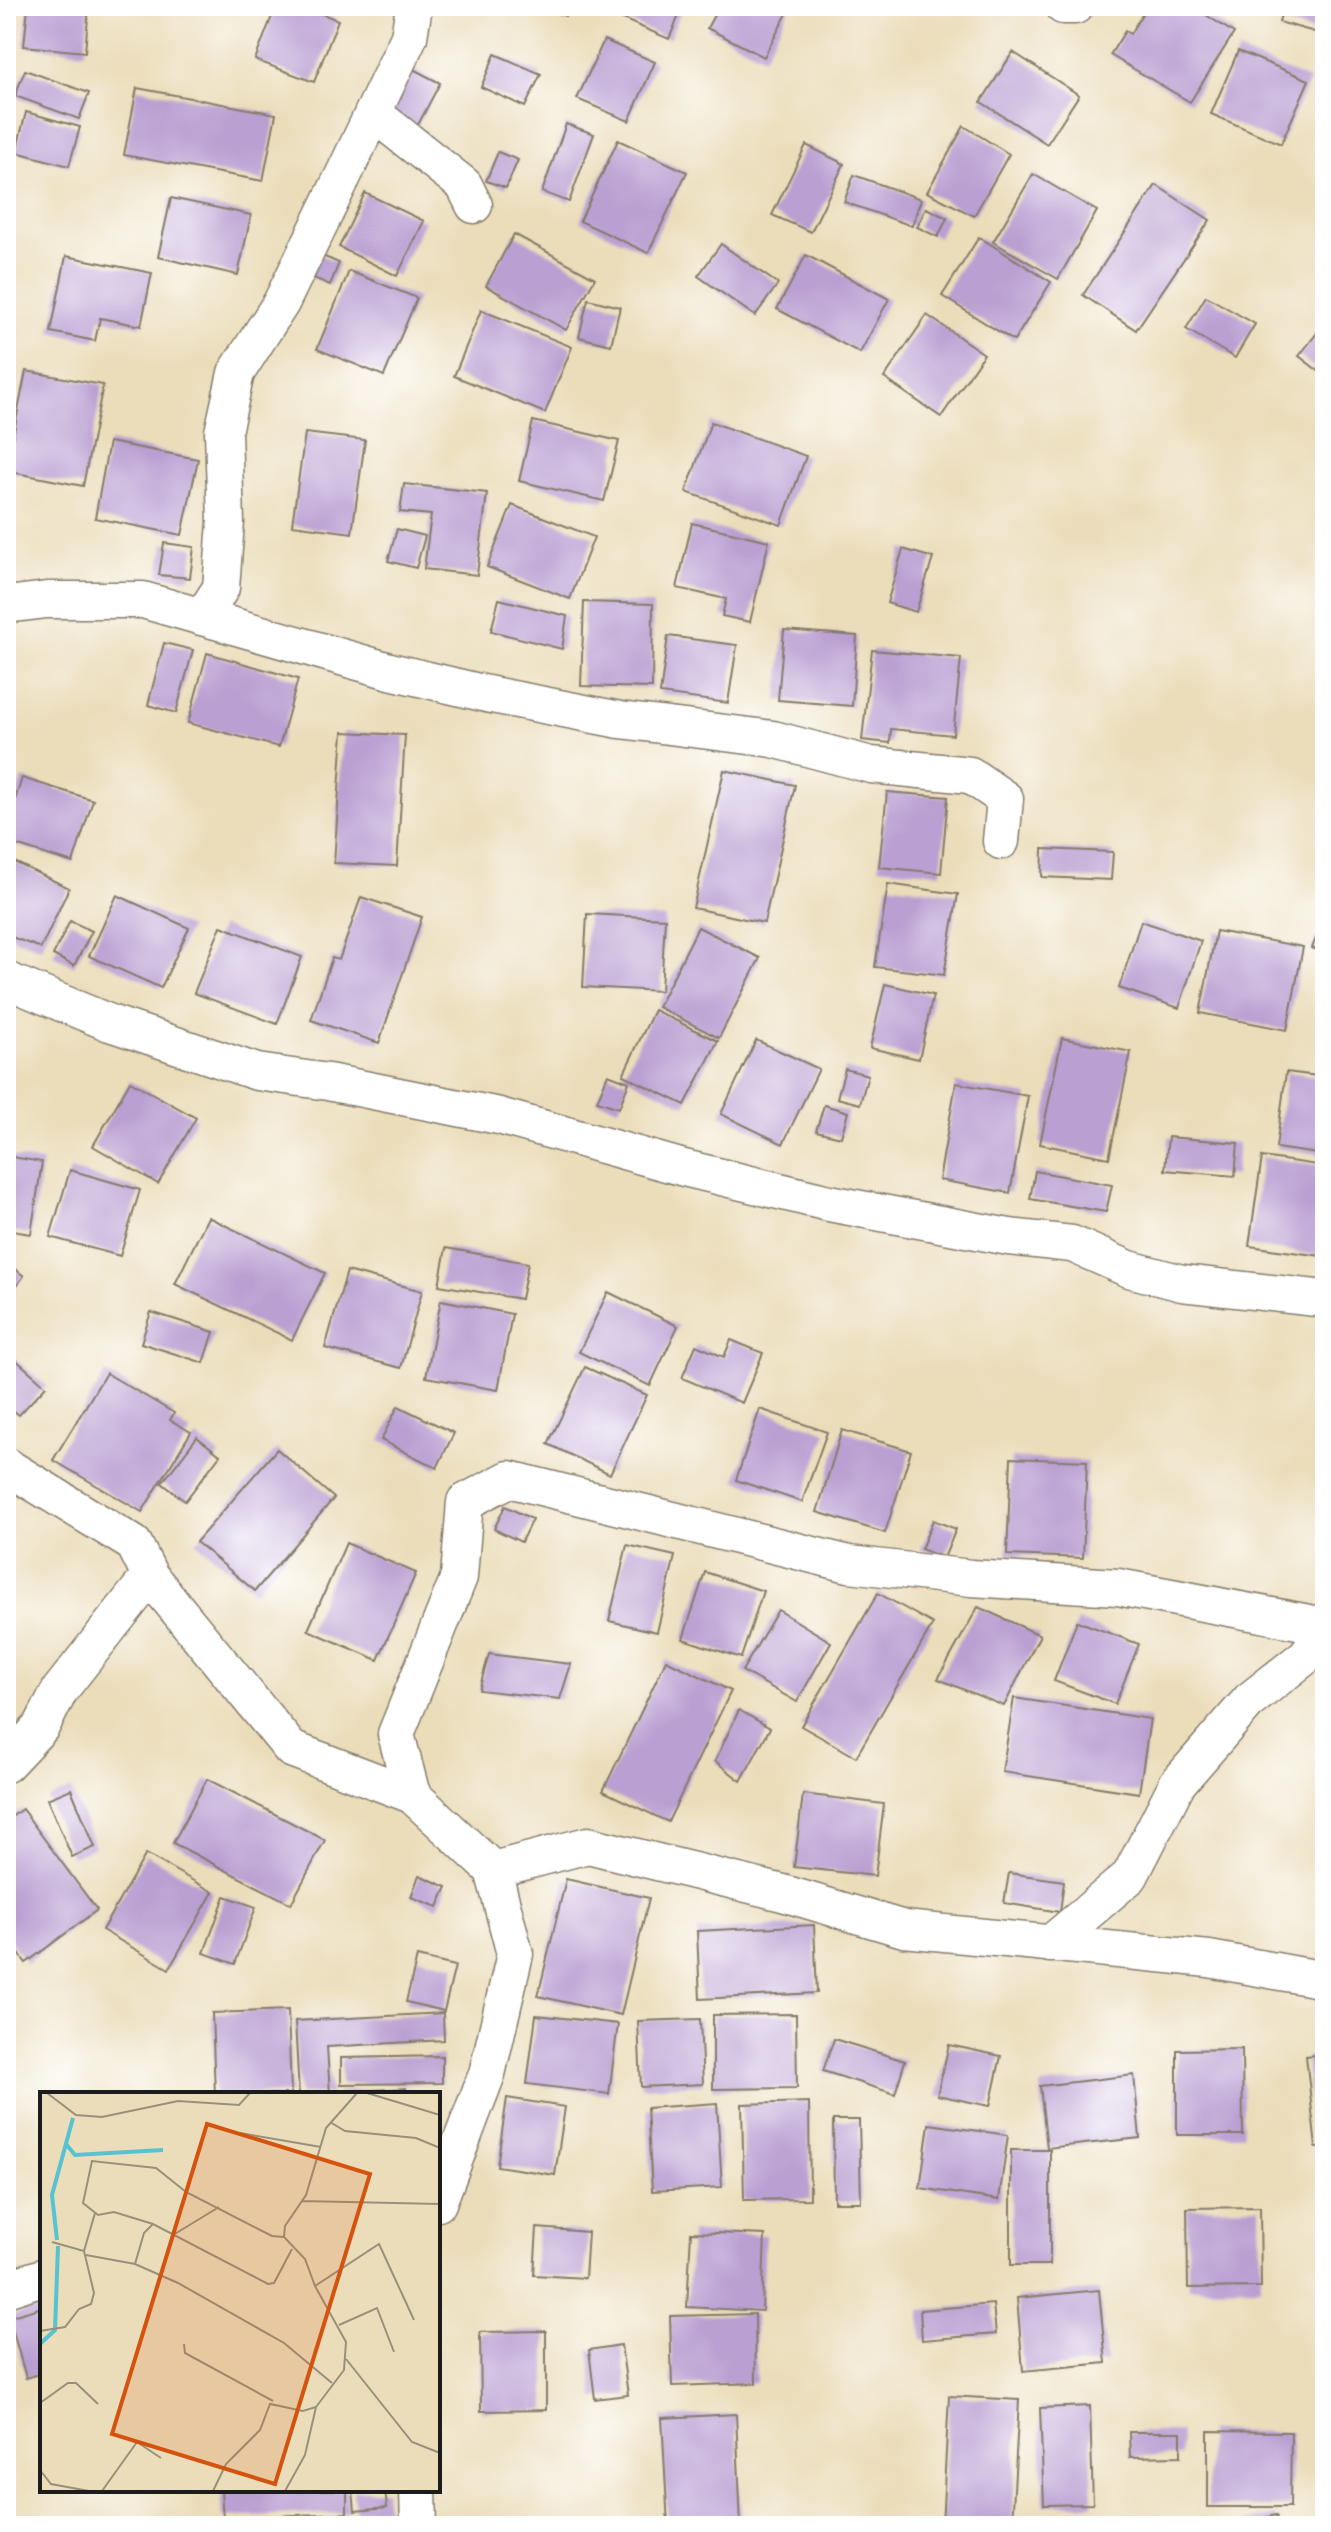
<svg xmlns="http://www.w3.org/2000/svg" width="1331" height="2532" viewBox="0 0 1331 2532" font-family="Mali,sans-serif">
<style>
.building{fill:#b99fd2}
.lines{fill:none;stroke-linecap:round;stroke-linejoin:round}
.street-casing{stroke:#847c6b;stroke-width:39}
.street{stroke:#fff;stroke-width:36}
.inset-river{fill:none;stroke:#57c2d1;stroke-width:4}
.inset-road{fill:none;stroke:#98907b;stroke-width:2}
.view{fill:#d4530e;fill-opacity:0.15;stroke:#d4530e;stroke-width:4}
.inset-edge{fill:none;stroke:#1c1c1c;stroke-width:4}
</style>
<rect width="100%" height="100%" fill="#fff"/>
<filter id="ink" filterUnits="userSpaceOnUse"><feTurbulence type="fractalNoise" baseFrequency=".0125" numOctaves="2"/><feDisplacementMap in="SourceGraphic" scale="16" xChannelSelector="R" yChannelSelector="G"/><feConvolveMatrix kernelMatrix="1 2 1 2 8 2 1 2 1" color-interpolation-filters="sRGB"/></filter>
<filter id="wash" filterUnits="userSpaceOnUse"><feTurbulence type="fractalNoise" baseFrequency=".006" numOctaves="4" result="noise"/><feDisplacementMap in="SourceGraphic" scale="32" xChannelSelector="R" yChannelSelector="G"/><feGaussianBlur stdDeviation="1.8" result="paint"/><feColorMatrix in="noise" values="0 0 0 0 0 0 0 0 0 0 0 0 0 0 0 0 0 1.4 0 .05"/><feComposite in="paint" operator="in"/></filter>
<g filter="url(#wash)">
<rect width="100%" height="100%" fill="#ebddba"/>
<g id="blocks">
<g class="building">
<path d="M28,6H89L85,52L24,46Z"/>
<path d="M276,6H301L338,20L314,82L255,60Z"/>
<path d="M534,6H568L565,16Z"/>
<path d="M625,6H683L669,39L620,18Z"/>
<path d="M719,6H791L764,57L707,28Z"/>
<path d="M1147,6H1192L1234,33L1190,102L1110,55L1125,31L1130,34Z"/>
<path d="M1283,6H1325V35L1279,22Z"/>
<path d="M604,40L655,62L629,121L577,99Z"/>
<path d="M1238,51L1309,80L1281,144L1211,114Z"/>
<path d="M1013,52L1079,95L1047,144L981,102Z"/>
<path d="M495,54L541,74L525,107L481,87Z"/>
<path d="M411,68L440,83L418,125L389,111Z"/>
<path d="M25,70L89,93L79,119L15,96Z"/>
<path d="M137,88L276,114L263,181L124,155Z"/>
<path d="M26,112L80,127L69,166L16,152Z"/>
<path d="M566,124L594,134L569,202L542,192Z"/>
<path d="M964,126L1009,154L974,216L927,192Z"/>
<path d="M618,140L687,172L648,253L580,221Z"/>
<path d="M806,145L844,164L811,232L772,215Z"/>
<path d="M498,152L518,160L506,188L486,181Z"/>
<path d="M1033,174L1097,211L1058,279L993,242Z"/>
<path d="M854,175L921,199L912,226L844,202Z"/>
<path d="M1156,185L1210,220L1136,330L1083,295Z"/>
<path d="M365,193L424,221L397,276L339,247Z"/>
<path d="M171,198L251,215L238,275L158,257Z"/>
<path d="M926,208L947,218L938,237L917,227Z"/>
<path d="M514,234L595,278L566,330L486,286Z"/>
<path d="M979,237L1051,282L1014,341L942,296Z"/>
<path d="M721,244L778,284L755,316L698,276Z"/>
<path d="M313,252L339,263L330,285L304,274Z"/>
<path d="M806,255L889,299L860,353L777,309Z"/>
<path d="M66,256L152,273L141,326L100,318L95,341L51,332Z"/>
<path d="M349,271L417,298L384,376L317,349Z"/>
<path d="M1206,296L1255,324L1235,358L1186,329Z"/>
<path d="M588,299L620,307L611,345L579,337Z"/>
<path d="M481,310L572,347L545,413L454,376Z"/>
<path d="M927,315L984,354L941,417L884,378Z"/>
<path d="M1325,323V376L1299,356Z"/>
<path d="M26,371L103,385L83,486L6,471Z"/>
<path d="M9,374L14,405L6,407V375Z"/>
<path d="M533,421L619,441L604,501L519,481Z"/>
<path d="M711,422L806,456L781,525L686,492Z"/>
<path d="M305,433L365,440L352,533L292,525Z"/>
<path d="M109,442L198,459L182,535L95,518Z"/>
<path d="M404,484L487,493L477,575L424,569L431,515L400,512Z"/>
<path d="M512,505L594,537L570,599L487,567Z"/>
<path d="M692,523L769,541L750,622L722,616L726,599L677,588Z"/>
<path d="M397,529L425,536L416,568L388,561Z"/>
<path d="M164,543L194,547L190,578L159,575Z"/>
<path d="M903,549L933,558L916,612L887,603Z"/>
<path d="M499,599L567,616L562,649L491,631Z"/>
<path d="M584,602L653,604L652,688L581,686Z"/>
<path d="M784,630L857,636L852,706L778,700Z"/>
<path d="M668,636L737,645L728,703L660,694Z"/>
<path d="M164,643L193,650L176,713L148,705Z"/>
<path d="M872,650L961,658L953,735L891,729L890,743L862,740Z"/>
<path d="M207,653L298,679L279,747L188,723Z"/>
<path d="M343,732L405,735L397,866L334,863Z"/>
<path d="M724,770L795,785L764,923L693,908Z"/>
<path d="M22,778L93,800L73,863L6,842V828Z"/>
<path d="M887,792L948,797L941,873L879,867Z"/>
<path d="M1043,849L1113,852L1111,880L1042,877Z"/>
<path d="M8,859L69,888L41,948L6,935V863Z"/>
<path d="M888,884L958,894L944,975L875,967Z"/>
<path d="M117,895L189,928L161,988L89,956Z"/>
<path d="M361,897L422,917L379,1043L311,1020L332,958L339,960Z"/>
<path d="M587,914L665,918L661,991L583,987Z"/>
<path d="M1325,917V954L1312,948Z"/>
<path d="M70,921L92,931L74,966L53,955Z"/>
<path d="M1141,921L1201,941L1179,1008L1119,988Z"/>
<path d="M221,926L302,957L277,1024L194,993Z"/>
<path d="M698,927L760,958L719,1038L658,1007Z"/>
<path d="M1216,931L1303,947L1287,1030L1200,1013Z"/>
<path d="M885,984L933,995L919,1059L870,1048Z"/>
<path d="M654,1010L718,1041L685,1105L623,1075Z"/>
<path d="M1062,1038L1131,1052L1109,1158L1040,1144Z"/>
<path d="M756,1040L819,1069L783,1144L721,1114Z"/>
<path d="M845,1069L868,1075L860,1104L837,1098Z"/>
<path d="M1286,1072L1325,1077V1155L1276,1148Z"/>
<path d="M608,1074L629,1082L619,1108L597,1101Z"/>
<path d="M130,1081L196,1118L158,1184L93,1146Z"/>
<path d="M956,1083L1028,1096L1010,1193L939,1180Z"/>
<path d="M824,1105L848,1112L841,1137L816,1131Z"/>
<path d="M1168,1137L1238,1143L1235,1176L1165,1170Z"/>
<path d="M6,1156L42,1162L31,1234L6,1230Z"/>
<path d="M1262,1157L1325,1166V1232L1322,1256L1249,1246Z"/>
<path d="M70,1170L140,1190L120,1256L50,1237Z"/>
<path d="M1035,1171L1112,1185L1106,1212L1030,1199Z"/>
<path d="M208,1217L325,1273L292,1340L175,1284Z"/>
<path d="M446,1248L528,1263L521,1299L439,1285Z"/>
<path d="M6,1262L24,1276L6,1299Z"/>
<path d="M347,1271L422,1291L401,1368L325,1348Z"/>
<path d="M608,1292L678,1326L650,1386L579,1352Z"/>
<path d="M441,1300L512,1314L498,1390L426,1377Z"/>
<path d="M151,1312L214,1332L204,1363L141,1343Z"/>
<path d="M731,1340L763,1353L742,1403L682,1378L696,1345L724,1357Z"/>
<path d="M6,1351L46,1386L19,1415L6,1405Z"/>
<path d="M585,1367L647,1395L610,1474L548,1444Z"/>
<path d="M106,1373L174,1413L170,1420L191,1432L142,1512L53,1460Z"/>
<path d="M398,1406L454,1433L437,1468L381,1440Z"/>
<path d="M760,1409L827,1432L802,1502L736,1480Z"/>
<path d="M842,1430L911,1451L885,1533L817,1512Z"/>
<path d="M197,1437L220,1455L185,1501L162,1483Z"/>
<path d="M277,1449L334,1498L255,1591L196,1542Z"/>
<path d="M1011,1458L1087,1461L1083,1558L1007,1555Z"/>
<path d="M505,1506L532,1519L521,1542L494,1529Z"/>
<path d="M933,1520L956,1529L944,1558L921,1549Z"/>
<path d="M346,1543L416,1573L378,1660L308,1630Z"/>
<path d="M627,1545L675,1556L657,1632L609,1621Z"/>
<path d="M705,1572L763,1591L741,1658L683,1639Z"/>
<path d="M878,1593L933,1624L856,1757L801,1726Z"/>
<path d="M978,1607L1040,1635L1004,1706L938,1679Z"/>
<path d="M778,1610L831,1642L797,1702L742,1671Z"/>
<path d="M1077,1621L1139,1644L1115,1704L1054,1681Z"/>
<path d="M489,1654L571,1664L560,1699L479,1690Z"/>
<path d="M666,1660L731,1691L668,1822L603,1791Z"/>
<path d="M1014,1698L1150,1719L1139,1793L1002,1772Z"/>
<path d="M739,1710L770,1728L741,1781L715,1761Z"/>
<path d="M207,1779L325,1840L291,1904L173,1843Z"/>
<path d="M71,1789L95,1847L72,1857L47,1799Z"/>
<path d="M803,1794L884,1804L875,1876L794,1867Z"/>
<path d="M22,1809L97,1910L26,1963L6,1936V1821Z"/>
<path d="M146,1854L213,1892L169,1969L102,1930Z"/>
<path d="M1009,1873L1064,1881L1060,1912L1004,1903Z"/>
<path d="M419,1875L447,1887L438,1907L411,1897Z"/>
<path d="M566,1879L649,1898L621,2015L538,1996Z"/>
<path d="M225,1896L256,1907L235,1964L204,1953Z"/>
<path d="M814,1925L817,1993L700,1999L697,1931Z"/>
<path d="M417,1957L455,1966L444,2011L406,2002Z"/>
<path d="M288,2010L291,2094H215L212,2013Z"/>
<path d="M443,2013L444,2040L327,2047L330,2094H299L295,2021Z"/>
<path d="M796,2014L797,2088L713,2089V2015Z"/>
<path d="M536,2015L618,2024L609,2094L527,2084Z"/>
<path d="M700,2019L703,2084L641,2087L638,2021Z"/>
<path d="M834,2039L905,2061L895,2094L823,2071Z"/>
<path d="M949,2045L1001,2056L990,2106L937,2095Z"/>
<path d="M1242,2049L1243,2135H1177V2050Z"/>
<path d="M1325,2054V2147L1316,2148L1306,2056Z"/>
<path d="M442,2056V2083L341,2084V2058Z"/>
<path d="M1134,2075L1140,2138L1047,2148L1040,2086Z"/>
<path d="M406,2088V2094H338V2092Z"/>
<path d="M507,2098L565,2107L555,2175L497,2166Z"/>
<path d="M809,2102L810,2199L744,2200L742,2104Z"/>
<path d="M717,2103L722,2187L652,2191L647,2108Z"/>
<path d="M833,2120H859L861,2202H834Z"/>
<path d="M929,2124L1008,2135L999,2200L920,2188Z"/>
<rect x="1011" y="2150" width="39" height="115"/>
<path d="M1260,2207L1261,2287L1188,2288L1187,2208Z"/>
<path d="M537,2228L588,2232L585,2278L534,2275Z"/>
<path d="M691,2232L765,2235L762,2311L687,2307Z"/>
<path d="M1099,2290L1106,2363L1023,2371L1017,2298Z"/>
<path d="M993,2304L996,2334L922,2340L920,2310Z"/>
<path d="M42,2307V2373L26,2378L9,2317Z"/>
<path d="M755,2314L756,2383L672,2386L670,2316Z"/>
<path d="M546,2331V2410L481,2411L480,2332Z"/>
<path d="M621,2345L628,2395L595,2399L589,2350Z"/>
<path d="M949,2396L1019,2400L1012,2526H942Z"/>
<path d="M1090,2406L1093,2504L1044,2505L1040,2408Z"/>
<path d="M736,2414L741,2526H668L662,2418Z"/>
<path d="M1208,2431L1291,2432L1290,2507H1208Z"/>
<path d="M1129,2432H1181V2456L1130,2457Z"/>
<path d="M221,2490H347V2513L223,2518Z"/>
<path d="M353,2490H385L387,2508L355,2511Z"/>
<path d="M1276,2515L1279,2526H1234V2525Z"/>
</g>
</g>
</g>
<g filter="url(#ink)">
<use href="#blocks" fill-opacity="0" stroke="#847c6b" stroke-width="2"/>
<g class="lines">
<g class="street-casing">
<g id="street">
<path d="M1063,6H1075"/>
<path d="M373,113L464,185L474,205"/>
<path d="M6,605L47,600H143L202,617L221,588L226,522L223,432L236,373L281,303L345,172L409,37L414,6"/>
<path d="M202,617L390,671L487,694L620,720L773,739L871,765L970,775L1005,799L1001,841"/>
<path d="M6,980L110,1023L257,1072L328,1082L499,1116L684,1168L829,1203L1009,1237L1072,1244L1129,1269L1182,1283L1325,1299"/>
<path d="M6,1466L134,1544L150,1576L60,1690L41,1727L6,1764"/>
<path d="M150,1576L291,1749L412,1795L493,1870L515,1954L487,2074L438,2203"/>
<path d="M412,1795L396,1734L459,1577L465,1502L509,1479L849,1564L971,1578L1118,1587L1325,1626"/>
<path d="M493,1870L588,1845L783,1893L904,1929L1209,1959L1325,1980"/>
<path d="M1050,1944L1130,1876L1177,1784L1250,1700L1306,1656L1325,1628"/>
<path d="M6,2289L42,2277"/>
<path d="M418,2490L419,2526"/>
</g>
</g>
<use href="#street" class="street"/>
</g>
</g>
<g transform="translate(40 2092)">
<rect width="400" height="400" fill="#ebddba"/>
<path class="inset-river" d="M26,52L35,63L123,58M17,148L12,103L33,26M0,252L15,238L18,154"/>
<path class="inset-road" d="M7,1L36,23L62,25L138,9L199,13L210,1M327,1L400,23M290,30L305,39L376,46L400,56M200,41L281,55M262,109L400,112M113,132L74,120L58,123L43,111L52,69L116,76L146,100L232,144L244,145M133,143L179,115M44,159L55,121M46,163L95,172L138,191L244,251L292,291M95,172L104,141L113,132L228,192L234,191L252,157M275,194L265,167L244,145L245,134L266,103L286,36L317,1M299,233L337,216L354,260M0,239L25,235L39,217L51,212L54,201L44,159L12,150M144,252L145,261L233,309M306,267L372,350L400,361M0,311L28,291H36L58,312M0,378L11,392L49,399M62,399L97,350L121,366M173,399L186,372L220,338L230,312L263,319L276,315L304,278L306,250L275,194L339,152L374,228M245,399L265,363L276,315"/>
<path class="view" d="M167,32L330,82L235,392L72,342Z"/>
<rect width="400" height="400" class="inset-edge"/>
</g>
<rect width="1331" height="2532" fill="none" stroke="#fff" stroke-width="32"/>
</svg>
